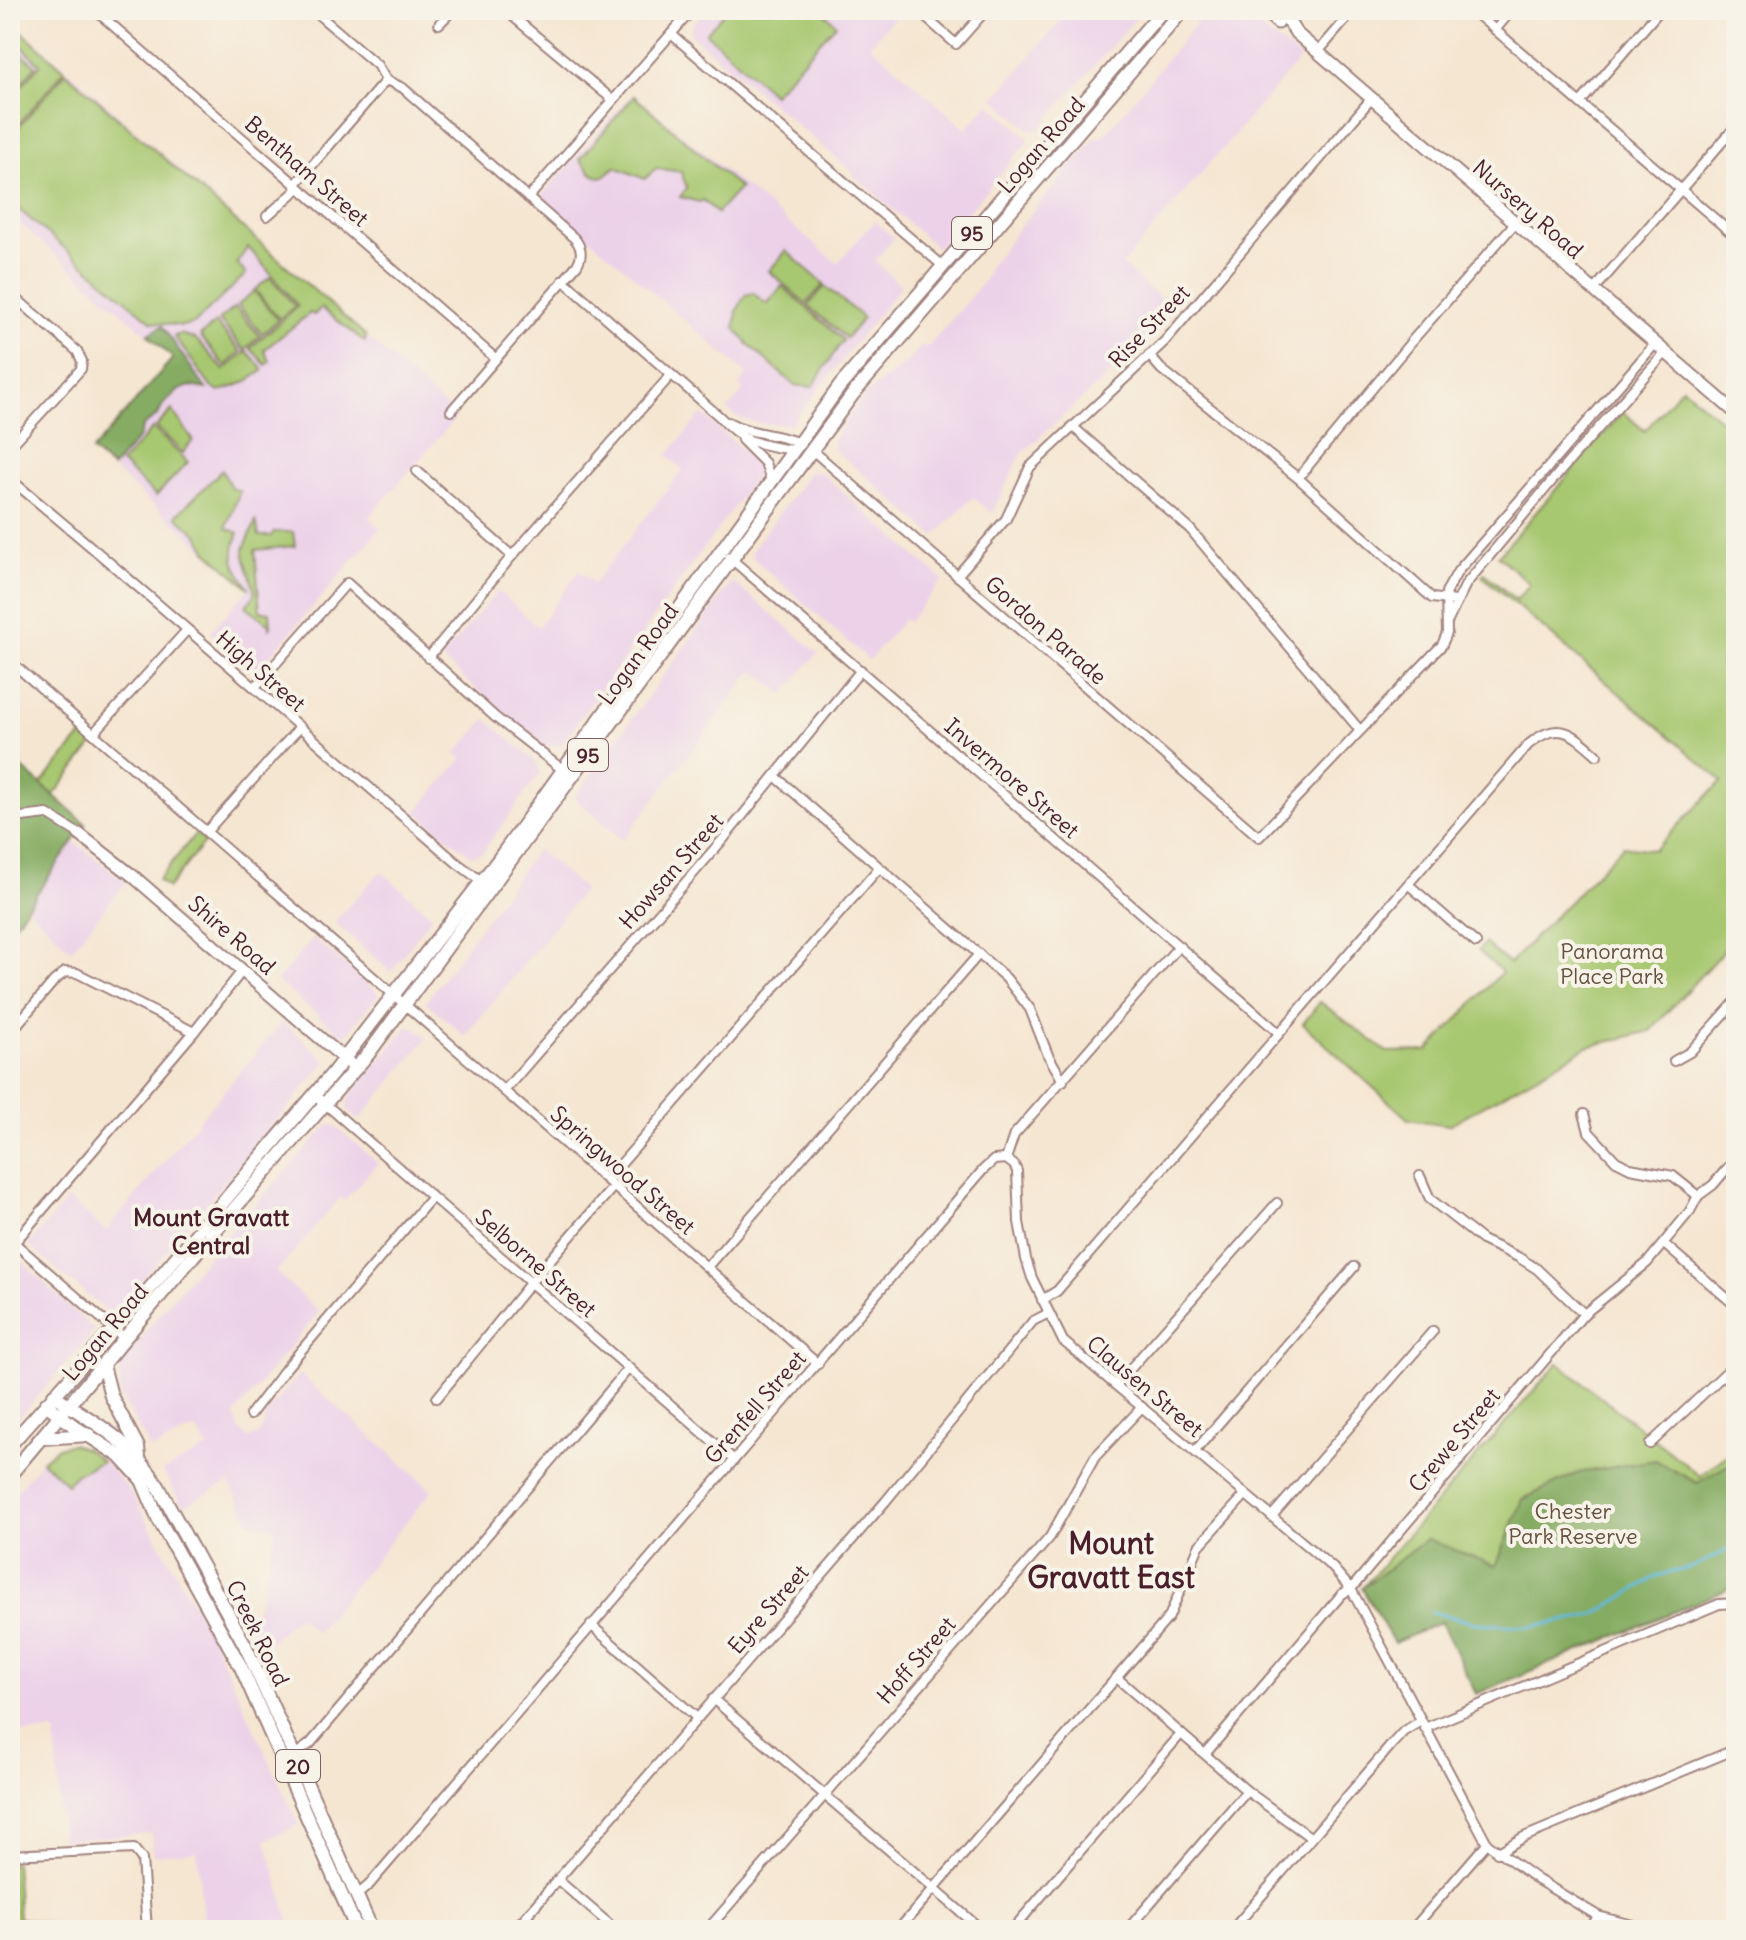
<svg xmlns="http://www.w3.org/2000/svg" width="1746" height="1940" viewBox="0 0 1746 1940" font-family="Delius,sans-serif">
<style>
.built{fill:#ecd1e9}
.green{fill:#a7c76f;stroke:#78734d;stroke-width:2}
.forest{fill:#85ac62;stroke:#686646;stroke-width:2}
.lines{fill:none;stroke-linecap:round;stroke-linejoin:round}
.stream{stroke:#5ebadc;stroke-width:3}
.street-casing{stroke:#a0827e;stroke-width:12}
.secondary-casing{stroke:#a0827e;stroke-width:15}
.primary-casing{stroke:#a0827e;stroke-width:16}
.street{stroke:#fff;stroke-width:8}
.secondary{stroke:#fff;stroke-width:11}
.primary{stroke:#fff;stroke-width:12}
.labels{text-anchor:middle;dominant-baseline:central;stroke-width:8;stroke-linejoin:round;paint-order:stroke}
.shield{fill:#f7f3e8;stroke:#7e5f64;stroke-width:2}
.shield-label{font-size:20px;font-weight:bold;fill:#4a1f2b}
.street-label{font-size:22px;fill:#4a1f2b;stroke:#f7f3e8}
.park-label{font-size:22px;fill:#66513f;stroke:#f7f3e8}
.neighbourhood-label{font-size:24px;font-weight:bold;fill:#4a1f2b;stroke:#f7f3e8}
.district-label{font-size:30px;font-weight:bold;fill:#4a1f2b;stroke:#f7f3e8}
</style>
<rect width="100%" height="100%" fill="#f7f3e8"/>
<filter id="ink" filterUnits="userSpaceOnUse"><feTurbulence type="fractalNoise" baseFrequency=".0125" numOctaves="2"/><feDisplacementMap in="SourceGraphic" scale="16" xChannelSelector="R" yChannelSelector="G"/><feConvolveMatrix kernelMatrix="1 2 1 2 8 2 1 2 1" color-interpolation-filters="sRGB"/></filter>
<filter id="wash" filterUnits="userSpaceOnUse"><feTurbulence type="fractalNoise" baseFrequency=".006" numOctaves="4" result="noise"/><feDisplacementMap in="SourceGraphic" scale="32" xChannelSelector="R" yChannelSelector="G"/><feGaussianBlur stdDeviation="1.8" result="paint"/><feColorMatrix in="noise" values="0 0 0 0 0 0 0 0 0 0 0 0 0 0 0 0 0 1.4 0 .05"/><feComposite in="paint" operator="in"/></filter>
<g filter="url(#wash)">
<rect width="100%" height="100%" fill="#f5e6d1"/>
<g class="built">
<path d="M705,10H900L870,45L966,129L989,103L1030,139L937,248L853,175L854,173L691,35V27Z"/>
<path d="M1070,10H1143L1038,130H1030L994,98Z"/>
<path d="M1207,10H1229L1244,16L1301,58L1122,265L1173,310L1146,341L1022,453L992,513L973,497L935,536L836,451L832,441L864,395L907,362L922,345L927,348L984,281L990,266L1018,229L1094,139L1103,137Z"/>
<path d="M10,19L457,417L369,517L380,529L259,669H252L210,632L249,589L92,451L173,357L10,215Z"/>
<path d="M633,94L837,263L875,221L894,238L875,261L901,286L791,424H762L739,418L727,410L744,390L739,385L747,374L541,196Z"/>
<path d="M702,414L757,463V475L561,745L541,747L441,658L498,591L538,627L579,571L594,583L683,470L667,455Z"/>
<path d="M810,472H820L943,580L908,622L904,619L869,660L753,558V549Z"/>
<path d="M731,583L737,585L818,653L784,694L753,670L623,840L574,798Z"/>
<path d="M486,719L537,763L540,773L482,853L471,856L416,812L462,759L456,753Z"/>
<path d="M74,842L126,882L71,950L27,907Z"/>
<path d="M537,849L584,890L465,1036L426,1002Z"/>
<path d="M381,871L432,916L391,972L334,922Z"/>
<path d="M313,938L379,994L346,1035L340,1034L277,981Z"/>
<path d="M282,1022L327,1061L112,1316L28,1245L68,1199L106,1231Z"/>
<path d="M407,1027L415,1028L427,1038L359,1120L347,1109L348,1099Z"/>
<path d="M328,1125L335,1126L378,1163L344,1201L340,1198L276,1272L319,1312L234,1415L240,1430L248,1438L257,1436L264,1426V1415L300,1374L432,1490L316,1633L298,1615L261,1650L250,1625L263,1591L276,1528L251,1523L229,1482L183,1506L163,1471L208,1448L195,1428L151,1450L120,1394V1369L124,1358L202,1263Z"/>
<path d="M16,1256L95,1331L10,1428V1263Z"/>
<path d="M42,1461L67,1484L76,1474L102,1461L115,1473L132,1494L210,1634L299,1825L266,1840L292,1930H204L197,1851L153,1855L151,1833L62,1840L55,1731L10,1734V1499Z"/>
</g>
<g class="green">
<path d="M727,10H821L836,24L773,94L706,33Z"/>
<path d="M10,21L65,70L10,134V99L40,65L10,33Z"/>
<path d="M10,43L36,66L10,96Z"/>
<path d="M66,72L366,336L365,342L321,308L314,315L310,313L264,350L270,361L266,365L250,348L298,306L248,247L237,263L246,274L195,323L182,326L152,322L10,202V137Z"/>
<path d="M634,96L740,188L717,213L703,200L699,202L680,197L687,188L681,172L656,168L645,179L616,167C612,169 609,172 606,175C594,182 586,166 580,159Z"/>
<path d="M786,251L824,284L806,304L769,271Z"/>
<path d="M270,277L295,306L279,319L255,290Z"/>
<path d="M782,286L843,340L812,387L794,385L748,344L735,328L737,311L745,295L753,293L767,304Z"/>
<path d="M825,286L863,318L846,338L808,306Z"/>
<path d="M254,291L278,320L262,334L238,305Z"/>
<path d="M235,307L260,336L244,350L219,320Z"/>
<path d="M216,323L241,352L225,366L200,336Z"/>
<path d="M181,334L197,340L224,370L247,351L264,370L244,383L219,392L211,387L174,336Z"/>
<path d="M1682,387L1736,433V937L1650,1031L1587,1047L1449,1125L1408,1119L1303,1024L1320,1002L1387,1052L1428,1051L1502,972L1478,951L1485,943L1509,964L1623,846L1654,850L1722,781L1482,576L1484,573L1516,600L1530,584L1498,556L1623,412L1645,431Z"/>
<path d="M172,410L193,440L183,453L156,427Z"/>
<path d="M153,428L188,462L156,496L121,463Z"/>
<path d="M222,470L231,488L240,491L226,528L239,533C228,559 235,567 250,589L208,552L199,536L176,516Z"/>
<path d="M256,520L259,536H271L274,532H293L295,546L255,550L260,611L270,612L271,628L269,629L270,625L246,606C248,602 253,599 254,595C257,587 243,563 244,550C245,543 254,529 256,520Z"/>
<path d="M84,733L95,742L54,795L41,784Z"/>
<path d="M196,833L205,841L168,888L158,880Z"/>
<path d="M1558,1363L1700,1476L1736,1448V1586L1465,1654L1440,1622L1394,1643L1362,1588Z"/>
<path d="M72,1444L86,1449L102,1461L76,1474L67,1484L42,1461L58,1447Z"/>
<path d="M10,1863H15L19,1918L82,1930H10Z"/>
</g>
<g class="forest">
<path d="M162,326L206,389L190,386L179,390L163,405L158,415L143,426L139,437L112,468L92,451L173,358L148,335Z"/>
<path d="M10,757L86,824L10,931Z"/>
<path d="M1655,1460L1697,1483L1736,1460V1586L1476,1694L1441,1622L1394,1643L1362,1588L1427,1539L1496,1566L1523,1499L1578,1473Z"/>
</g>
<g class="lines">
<g class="stream">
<path d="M1431,1612L1476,1623L1530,1627L1594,1615L1657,1576L1693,1567L1736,1546"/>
<path d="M10,1928L13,1930"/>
</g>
</g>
</g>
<g filter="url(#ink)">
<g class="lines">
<g class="street-casing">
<g id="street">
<path d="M95,10L495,358"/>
<path d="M313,10L377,65L386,80L403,88L574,238C582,247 583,255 577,265L451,411"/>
<path d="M505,10L613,100"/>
<path d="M917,10L956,44L986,10"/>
<path d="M1472,10L1736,237"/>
<path d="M439,24L453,10"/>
<path d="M1496,29L1512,10"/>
<path d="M671,34L943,266"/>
<path d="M1318,52L1354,10"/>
<path d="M1580,103L1660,10"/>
<path d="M295,185L386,80"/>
<path d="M528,198L692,10"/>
<path d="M267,216L299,188"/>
<path d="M563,280L720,417C744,444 759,444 792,450"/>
<path d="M1593,291L1736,126"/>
<path d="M10,293L77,351L82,361L81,369L10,447"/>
<path d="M1149,355L1161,369L1298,478L1432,598L1456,601"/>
<path d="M728,422C749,434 774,433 797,442"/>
<path d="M1072,426L1190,529L1359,729"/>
<path d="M742,440L765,463L771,480"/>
<path d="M811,449L1259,837L1442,645L1447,633L1446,592L1458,571L1655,344"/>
<path d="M417,471L512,556"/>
<path d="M1298,478L1411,342L1515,223"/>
<path d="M10,479C162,604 308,736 457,863L484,883"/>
<path d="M729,557L1279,1033"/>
<path d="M957,576L1006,519L1030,467L1165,341L1371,99"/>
<path d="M1448,621L1466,584L1557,475L1665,353"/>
<path d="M428,658L512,556L671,375"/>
<path d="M10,661L818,1364"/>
<path d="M255,687L347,583L495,717L563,770"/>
<path d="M94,733L187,630"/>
<path d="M775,776L1006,978L1030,1009L1048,1055L1063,1081"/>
<path d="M10,825L22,817L47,814L79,834"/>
<path d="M207,831L299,728"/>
<path d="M1409,885L1476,943"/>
<path d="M10,1033L54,981L65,972L77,973L194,1032"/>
<path d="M1674,1061L1690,1052L1736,1001"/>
<path d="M504,1091L725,837L861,670"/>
<path d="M315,1095L733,1459"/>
<path d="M1584,1114L1589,1132L1616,1161L1630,1168L1673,1176L1698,1196"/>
<path d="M1006,1159L1014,1165L1017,1171L1019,1222L1026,1259L1032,1278L1063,1341L1333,1568L1351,1589L1487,1843L1538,1880L1598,1916L1652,1930"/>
<path d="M1006,1159L1014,1135L1179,946"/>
<path d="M1420,1176L1430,1199L1482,1240L1518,1257L1537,1269L1584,1314"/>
<path d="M607,1180L879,868"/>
<path d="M10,1239L125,1339"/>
<path d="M1664,1244L1736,1306"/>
<path d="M10,1248L194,1032L242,971"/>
<path d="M707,1267L979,954"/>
<path d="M1042,1300L1057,1291L1528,745C1559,719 1572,733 1597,755"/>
<path d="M1116,1385L1277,1203"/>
<path d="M437,1398L531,1282L614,1186"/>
<path d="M250,1415L287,1367L432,1197"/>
<path d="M1650,1444L1736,1363"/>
<path d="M1195,1451L1354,1267"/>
<path d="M1272,1516L1433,1331"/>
<path d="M591,1625L697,1718"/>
<path d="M1117,1678L1247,1791L1310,1837"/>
<path d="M713,1699L982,1930"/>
<path d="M1425,1728L1719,1604L1736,1603"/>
<path d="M1206,1753L1342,1594L1351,1589L1584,1314L1647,1263L1690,1211L1698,1196L1713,1185L1736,1158"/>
<path d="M293,1756L310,1744L629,1368"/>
<path d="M1497,1853L1524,1837L1736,1749"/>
<path d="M10,1855L134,1849L142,1859L147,1930"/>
<path d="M558,1880L616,1930"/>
<path d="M356,1896L369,1885L983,1170L994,1160L1006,1159"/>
<path d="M514,1930L885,1502L1033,1321L1049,1313"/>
<path d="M707,1930L1050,1537L1095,1457L1142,1407"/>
<path d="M898,1930L1169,1617L1199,1546L1246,1494"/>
<path d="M1012,1930L1181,1734"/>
<path d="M1127,1930L1247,1791"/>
<path d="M1232,1930L1393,1743L1404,1731L1421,1721"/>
<path d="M1412,1930L1487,1843"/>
<path d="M1590,1930L1598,1916"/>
</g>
</g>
<g class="secondary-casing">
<g id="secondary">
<path d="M1263,10L1278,23"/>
<path d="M1275,10L1289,22L1296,33L1736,413"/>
<path d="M79,834L133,876L356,1069"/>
</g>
</g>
<g class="primary-casing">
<g id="primary">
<path d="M103,1365L111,1396L138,1447L139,1457"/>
<path d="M54,1395C97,1426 129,1438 158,1486L245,1645L372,1930"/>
<path d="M46,1404L75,1427L120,1456L142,1480L158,1518L241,1667L357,1930"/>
<path d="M42,1438L89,1435"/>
<path d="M10,1445L140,1300L332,1074L496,863L840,386L1163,10"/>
<path d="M10,1475L195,1254L369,1053L853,394L1183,10"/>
</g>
</g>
<use href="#street" class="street"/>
<use href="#secondary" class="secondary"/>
<use href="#primary" class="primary"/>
</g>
</g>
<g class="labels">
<g class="shield">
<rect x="952" y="217" width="40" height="32" rx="6"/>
<rect x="568" y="739" width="40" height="32" rx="6"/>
<rect x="276" y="1750" width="44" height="32" rx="6"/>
</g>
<g class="shield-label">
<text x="972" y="233">95</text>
<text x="588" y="755">95</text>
<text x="298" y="1766">20</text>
</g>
<g class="street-label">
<text transform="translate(1041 145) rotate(-49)">Logan Road</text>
<text transform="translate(307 171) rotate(41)">Bentham Street</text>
<text transform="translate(1528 209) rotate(41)">Nursery Road</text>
<text transform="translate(1149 326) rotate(-46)">Rise Street</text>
<text transform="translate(1046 630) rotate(41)">Gordon Parade</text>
<text transform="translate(638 654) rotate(-54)">Logan Road</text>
<text transform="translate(261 671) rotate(41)">High Street</text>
<text transform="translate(1012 778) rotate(41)">Invermore Street</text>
<text transform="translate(671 871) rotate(-49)">Howsan Street</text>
<text transform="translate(232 935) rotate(41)">Shire Road</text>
<text transform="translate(623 1170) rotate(41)">Springwood Street</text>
<text transform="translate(536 1263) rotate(41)">Selborne Street</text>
<text transform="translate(105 1332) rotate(-50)">Logan Road</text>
<text transform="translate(1145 1386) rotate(40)">Clausen Street</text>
<text transform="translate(755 1407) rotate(-49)">Grenfell Street</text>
<text transform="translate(1454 1440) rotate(-50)">Crewe Street</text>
<text transform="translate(768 1609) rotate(-49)">Eyre Street</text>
<text transform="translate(258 1633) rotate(64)">Creek Road</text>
<text transform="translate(916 1660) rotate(-49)">Hoff Street</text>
</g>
<g class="park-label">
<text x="1612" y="951">Panorama<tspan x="1612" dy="25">Place Park</tspan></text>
<text x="1573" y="1511">Chester<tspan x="1573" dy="25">Park Reserve</tspan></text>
</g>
<g class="neighbourhood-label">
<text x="211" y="1217">Mount Gravatt<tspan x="211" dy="28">Central</tspan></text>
</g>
<g class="district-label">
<text x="1111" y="1543">Mount<tspan x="1111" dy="34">Gravatt East</tspan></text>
</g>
</g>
<rect width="1746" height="1940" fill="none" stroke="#f7f3e8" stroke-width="40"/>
</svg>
